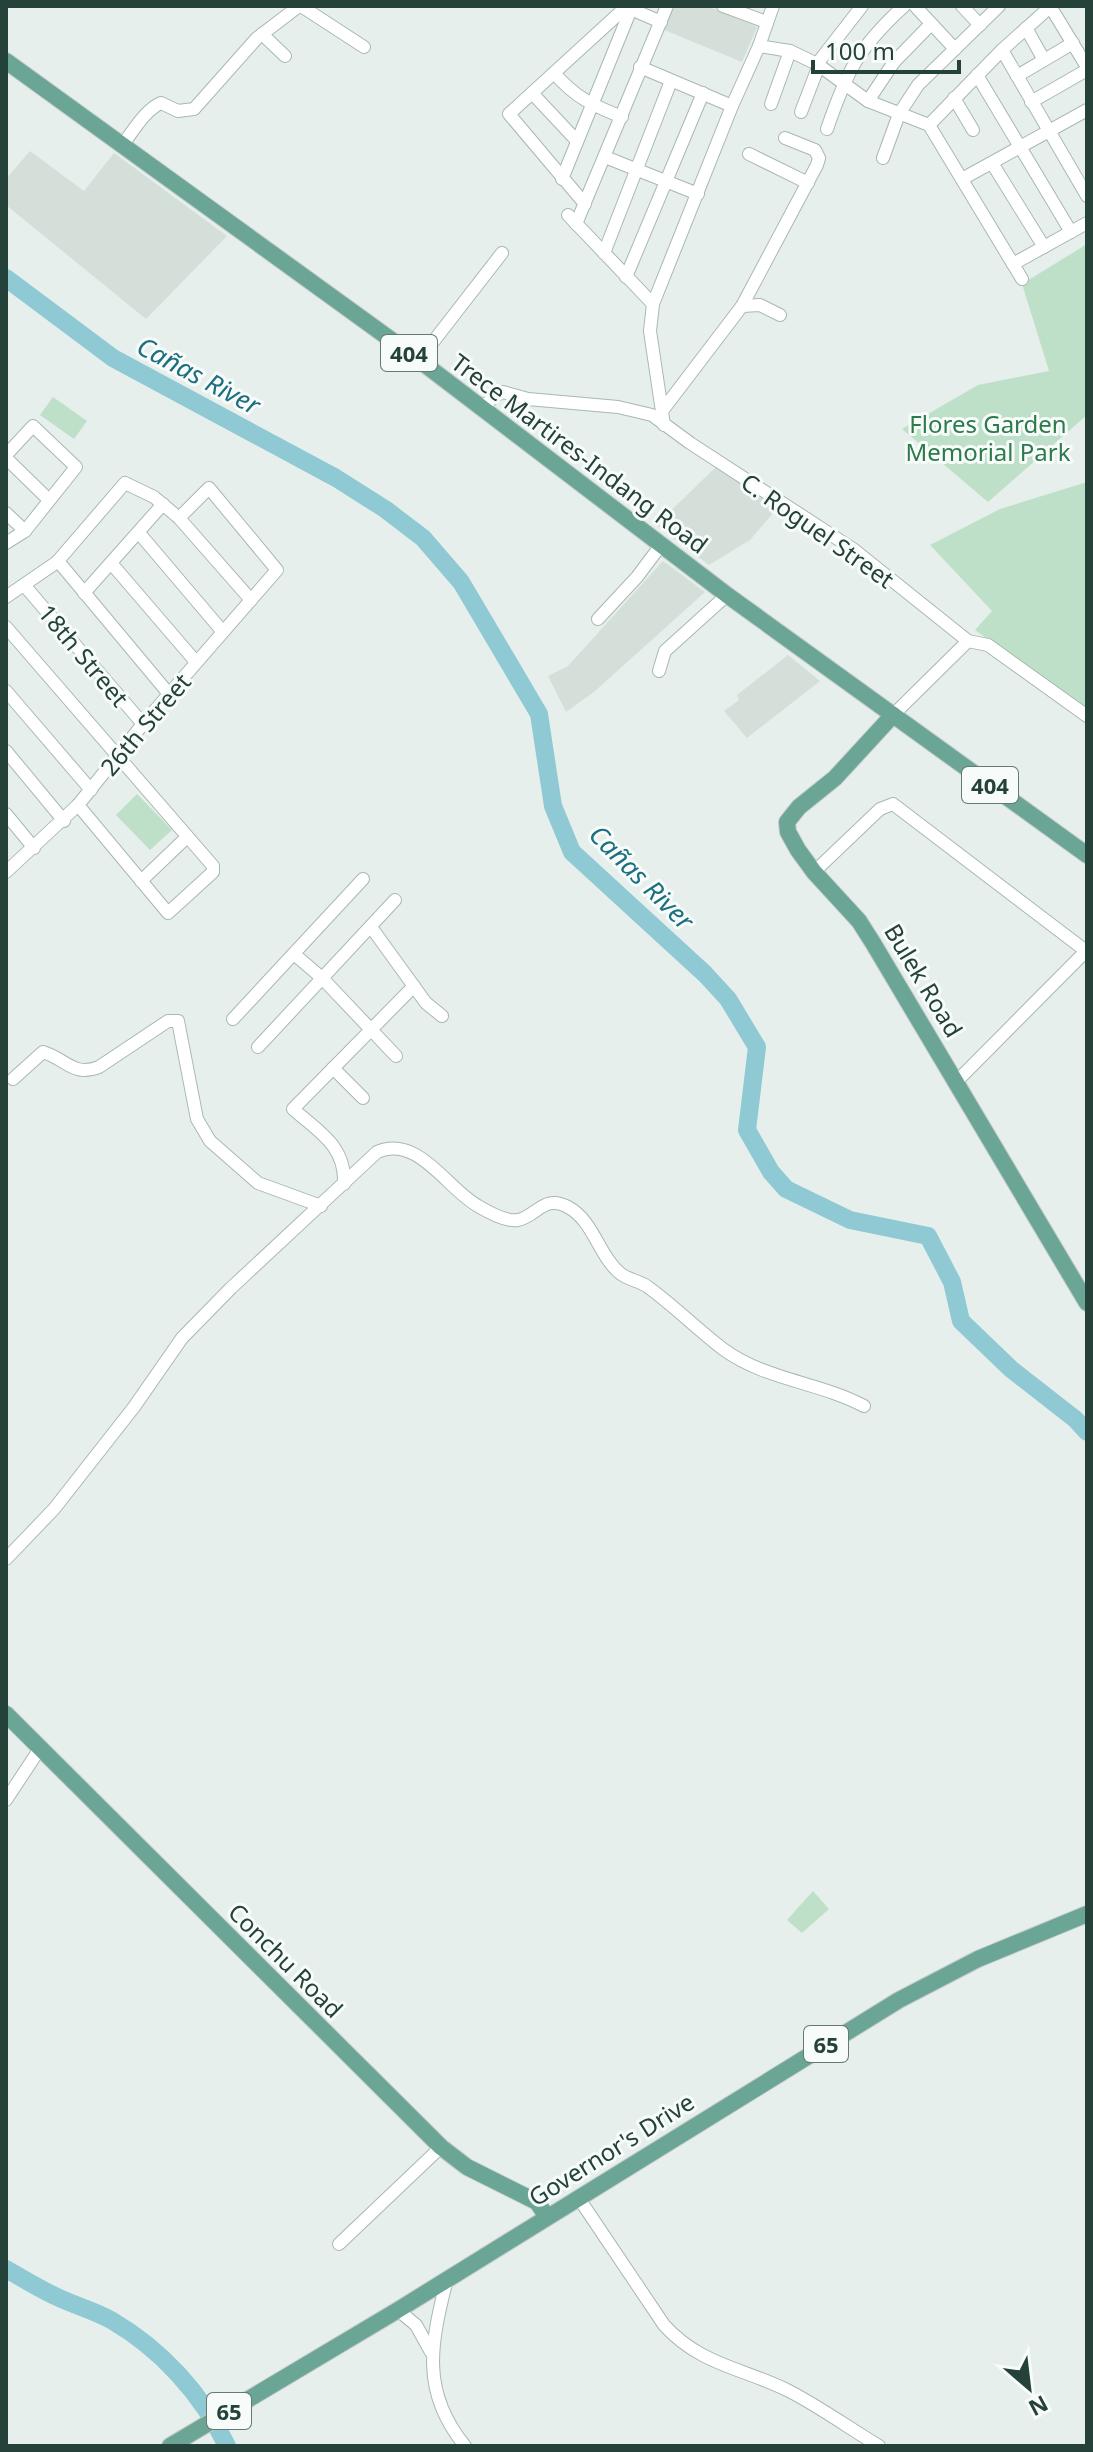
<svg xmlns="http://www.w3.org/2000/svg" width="1093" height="2452" viewBox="0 0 1093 2452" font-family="'Noto Sans',sans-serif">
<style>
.built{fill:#d4dfda}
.green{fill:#bfe0c8}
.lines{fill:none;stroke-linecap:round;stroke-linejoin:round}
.river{stroke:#8ec9d4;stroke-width:18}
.minor-casing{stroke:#a8b8b2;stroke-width:14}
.major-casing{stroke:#c2cac8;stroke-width:18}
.minor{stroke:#fff;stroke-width:12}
.major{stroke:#6aa596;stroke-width:16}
.labels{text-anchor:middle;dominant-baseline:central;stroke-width:6;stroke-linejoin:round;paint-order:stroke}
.shield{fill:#f7fbf9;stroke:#637a73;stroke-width:2}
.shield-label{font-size:22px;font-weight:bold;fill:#24423a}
.park-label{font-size:24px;fill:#2d7a4b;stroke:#f7fbf9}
.street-label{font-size:24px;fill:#24423a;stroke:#f7fbf9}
.water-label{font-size:26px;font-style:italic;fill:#1c6f80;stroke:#f7fbf9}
</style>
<rect width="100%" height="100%" fill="#e6efeb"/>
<g class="built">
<path d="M671,6H707L757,27L742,62L662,29Z"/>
<path d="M30,151L84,191L114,153L227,236L146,319L6,205V179Z"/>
<path d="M717,466L780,505L750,540L709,565L656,525Z"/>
<path d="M663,561L705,592L595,691L566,712L548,676L568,666Z"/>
<path d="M788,655L820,681L747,738L724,711L739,700L737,695Z"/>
</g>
<g class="green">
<path d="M1087,244V415L988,502L902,429L978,385L1049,371L1022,284Z"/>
<path d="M53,397L87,421L74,439L40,415Z"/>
<path d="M1087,482V711L975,630L992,611L930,545L1000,509Z"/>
<path d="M137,794L172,830L150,850L116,815Z"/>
<path d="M813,1891L829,1909L802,1933L787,1920Z"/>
</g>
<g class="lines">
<g class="river">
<path d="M6,278L113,358L336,478L385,509L423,538L461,582L539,714L553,806L572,852L705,974L728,999L757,1047L747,1130L771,1172L786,1189L850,1220L928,1236L952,1282L961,1321L1011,1369L1075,1419L1087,1432"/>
<path d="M6,2269C22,2278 38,2288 55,2296C73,2305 93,2310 111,2320C161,2349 202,2394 227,2446"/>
</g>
<g class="minor-casing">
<g id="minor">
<path d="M301,6L364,47"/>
<path d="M624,6L661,22"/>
<path d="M723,6L766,22"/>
<path d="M915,6L955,49"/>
<path d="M962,6L980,25"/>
<path d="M1050,6L1087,67"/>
<path d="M1026,28L1044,60"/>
<path d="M262,34L285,56"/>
<path d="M759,46L790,51L817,64L868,101L929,125L1022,279"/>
<path d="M1002,50L1087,196"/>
<path d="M817,64L862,6"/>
<path d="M640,67L732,106"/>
<path d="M554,73C576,98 592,105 622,117"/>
<path d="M977,75L1071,232"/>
<path d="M1017,76L1073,43"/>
<path d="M532,93L577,141"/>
<path d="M954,98L973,130"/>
<path d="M868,101L894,62L931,24"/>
<path d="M1031,102L1087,70"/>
<path d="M771,104L790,51"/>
<path d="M801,112L819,65"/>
<path d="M929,125L1002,50L1050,7"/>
<path d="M827,129C847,71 858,48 904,6"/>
<path d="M123,144C134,130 145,110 161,103L178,111L194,109L257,38L299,6"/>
<path d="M749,154L808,183"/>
<path d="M605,157L698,194"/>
<path d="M883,158L899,114L918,85L999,6"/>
<path d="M992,163L1044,247"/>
<path d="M562,179L631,9"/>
<path d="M962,179L1087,110"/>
<path d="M585,204L509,114L626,7"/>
<path d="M568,215L653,304"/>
<path d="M576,224L667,6"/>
<path d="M604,253L671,81"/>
<path d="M1013,264L1087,223"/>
<path d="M626,277L703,93"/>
<path d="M742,306L760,305L780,315"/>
<path d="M419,360L502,253"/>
<path d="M481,409L496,395L503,392L528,399L618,407L652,415L690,443L853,549L968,641L988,645L1087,716"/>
<path d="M662,411L742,306L817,165L819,158L815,150L785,138"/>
<path d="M664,425L650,331L653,304L732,106L759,46L773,6"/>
<path d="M6,455L33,426L76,467L25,531L6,543"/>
<path d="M6,458L49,500"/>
<path d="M6,513L25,531"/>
<path d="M139,533L223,632"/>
<path d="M58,561L169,694"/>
<path d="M111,563L196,662"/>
<path d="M24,585L143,724"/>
<path d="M84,593L163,504"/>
<path d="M6,597L57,562L125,483L154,497L179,518L251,600"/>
<path d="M598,619L637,577L661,545"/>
<path d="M6,627L213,866V872L168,913L78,805"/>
<path d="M659,671L665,651L727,595"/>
<path d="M6,691L91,790"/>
<path d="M893,715L968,641"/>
<path d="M6,751L64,821"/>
<path d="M6,814L34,848"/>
<path d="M6,872L78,805L143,724L277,570L209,488L179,518"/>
<path d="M814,872L880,809L893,804L1086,951"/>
<path d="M141,881L187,837"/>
<path d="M371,927L426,1003L442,1016"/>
<path d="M294,954L322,978L396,1056"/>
<path d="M233,1019L363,879"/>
<path d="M258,1047L395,900"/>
<path d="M333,1068L363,1098"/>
<path d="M13,1079L43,1052C66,1059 73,1077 99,1067L168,1021H178L197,1119L210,1141L258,1183L321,1206"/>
<path d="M957,1081L1087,950"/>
<path d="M344,1184C346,1146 319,1132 293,1109L414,986"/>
<path d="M6,1559L54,1509L134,1407L182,1338L231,1288L377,1152C418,1134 447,1189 478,1206C488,1212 507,1222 518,1220C537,1216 544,1194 568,1207C594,1221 599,1257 621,1274C629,1280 640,1281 648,1287C674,1306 697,1329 723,1349C765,1380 819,1382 864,1406"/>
<path d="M6,1800L41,1747"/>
<path d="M578,2197L664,2325C700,2365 743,2368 789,2391C820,2407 849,2428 879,2446"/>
<path d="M339,2244L441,2147"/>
<path d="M447,2279C431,2343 420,2391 465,2446"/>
<path d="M398,2310L416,2325L431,2352"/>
</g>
</g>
<g class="major-casing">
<g id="major">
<path d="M6,61L419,360L727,595L1087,855"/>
<path d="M893,715L835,778L799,807L787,822L788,832L798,850L814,872L859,921L873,943L1087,1303"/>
<path d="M6,1714L441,2147L467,2167L537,2202L547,2217"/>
<path d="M170,2446L398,2310L899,2000L978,1959L1087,1914"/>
</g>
</g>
<use href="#minor" class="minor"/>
<use href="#major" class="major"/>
</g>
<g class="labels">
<g class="shield">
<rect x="381" y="335" width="56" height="36" rx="6"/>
<rect x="962" y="767" width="56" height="36" rx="6"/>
<rect x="804" y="2026" width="44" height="36" rx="6"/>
<rect x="207" y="2393" width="44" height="36" rx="6"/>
</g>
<g class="shield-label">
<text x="409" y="353">404</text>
<text x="990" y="785">404</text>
<text x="826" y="2044">65</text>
<text x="229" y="2411">65</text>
</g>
<g class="park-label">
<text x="988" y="423">Flores Garden<tspan x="988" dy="28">Memorial Park</tspan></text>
</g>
<g class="street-label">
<text transform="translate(580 453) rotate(37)">Trece Martires-Indang Road</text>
<text transform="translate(818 530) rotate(35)">C. Roguel Street</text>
<text transform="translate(84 655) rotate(50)">18th Street</text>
<text transform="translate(145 724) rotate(-50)">26th Street</text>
<text transform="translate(924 980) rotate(59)">Bulek Road</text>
<text transform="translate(286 1960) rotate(45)">Conchu Road</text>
<text transform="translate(611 2149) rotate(-32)">Governor's Drive</text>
</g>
<g class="water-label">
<text transform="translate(199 375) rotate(28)">Cañas River</text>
<text transform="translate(642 877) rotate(45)">Cañas River</text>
</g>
</g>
<rect width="1093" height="2452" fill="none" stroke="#24423a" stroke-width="16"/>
<g transform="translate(1029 2388) rotate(152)" stroke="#f7fbf9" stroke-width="6" paint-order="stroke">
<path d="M0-6L14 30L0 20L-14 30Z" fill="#24423a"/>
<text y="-12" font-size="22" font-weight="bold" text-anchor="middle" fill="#24423a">N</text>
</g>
<path d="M813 60v12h146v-12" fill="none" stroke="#24423a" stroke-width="4"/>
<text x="825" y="60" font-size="24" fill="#24423a" stroke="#f7fbf9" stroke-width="6" paint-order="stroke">100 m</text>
</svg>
